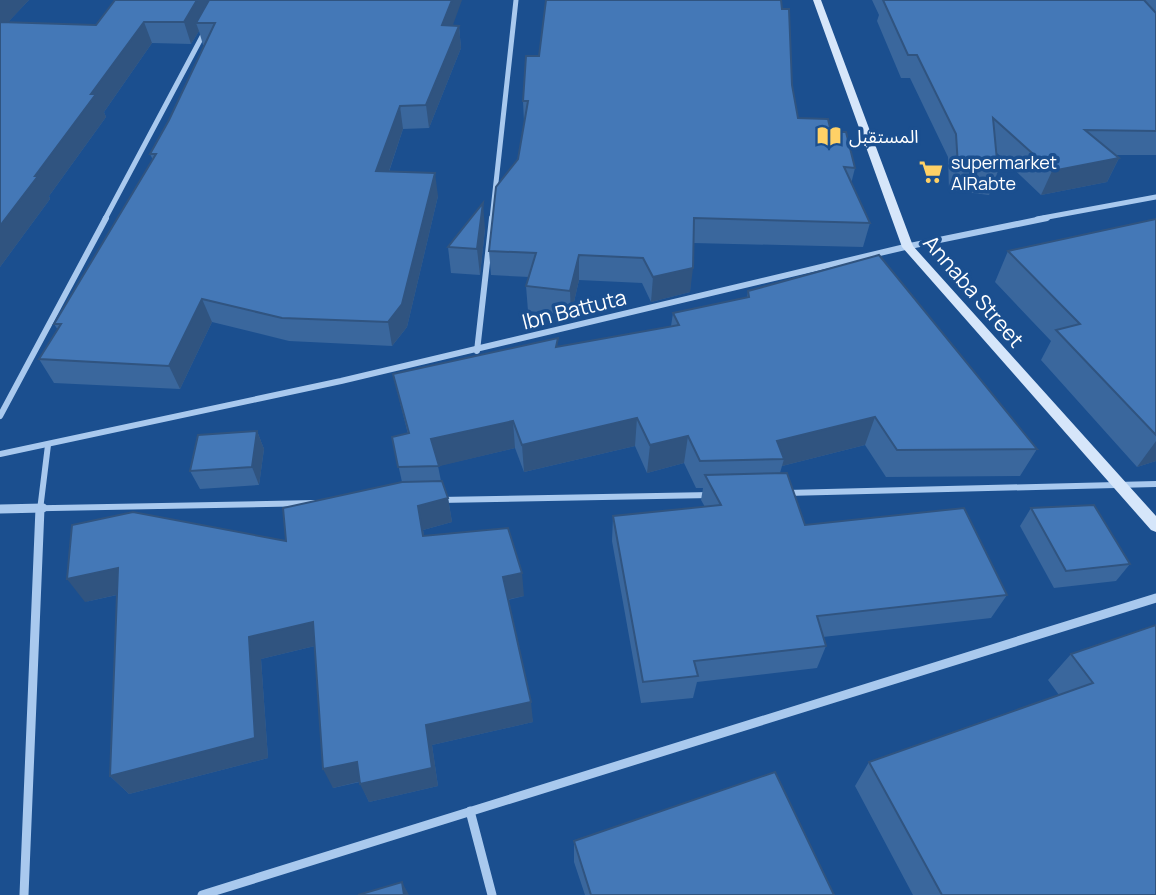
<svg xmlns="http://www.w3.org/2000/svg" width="1156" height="895" viewBox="0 0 1156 895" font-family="Manrope,'Noto Sans Arabic',sans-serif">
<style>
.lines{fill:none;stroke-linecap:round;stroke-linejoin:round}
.street-far2{stroke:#a9c9ee;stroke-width:5}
.street-far1{stroke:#a9c9ee;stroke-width:6}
.street{stroke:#a9c9ee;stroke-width:9}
.secondary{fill:#d6e6fa;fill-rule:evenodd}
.wall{fill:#3a679d}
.shaded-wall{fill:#305480}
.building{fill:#4478b7;stroke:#305480;stroke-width:2}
.labels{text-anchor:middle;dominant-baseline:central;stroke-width:7;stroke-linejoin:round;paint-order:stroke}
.far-poi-label{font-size:18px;fill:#fff;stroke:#1b4f8f;text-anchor:start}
.street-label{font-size:21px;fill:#fff;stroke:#1b4f8f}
</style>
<rect width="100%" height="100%" fill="#1b4f8f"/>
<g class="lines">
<g class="street-far2">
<path d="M105,219L205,31"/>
<path d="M492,219L516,0"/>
<path d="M1037,219L1156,197"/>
</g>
<g class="street-far1">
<path d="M477,351L492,218"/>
<path d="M0,416L106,218"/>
<path d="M0,454L341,381L905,247L1047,218"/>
<path d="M786,493L1156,484"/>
<path d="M439,500L711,495"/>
<path d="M0,509L316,503"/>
<path d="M40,510L48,445"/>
</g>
<g class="street">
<path d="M0,509L43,508"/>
<path d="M470,811L492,895"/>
<path d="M24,895L40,508"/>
<path d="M202,895L1156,598"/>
</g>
<path class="secondary" d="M813,0H821L913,246L1156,516V532L1151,530L902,247Z"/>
</g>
<g class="wall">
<path d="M0,0H29L8,22L96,25L115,0L459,26L461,48L429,128L403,129L389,172L438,196L407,327L392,346L289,341L212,322L180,389L54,383L39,359L58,330L54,324L153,160L150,154L169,120L205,45H203L199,31L191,44L152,43L104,112L106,117L49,196L50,199L0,267Z"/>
<path d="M872,0H1156V155H1114L1119,158L1107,182L1041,195L997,153L998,171L989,195L949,190L948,157L910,78H901L877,21L879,15Z"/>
<path d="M792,85L798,118L831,132L855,168L851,184L870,223L863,247L693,243L690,292L651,302L642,283L579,280L571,315L528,311L526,286L529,277L491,275L489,251L518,159L524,122L523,101Z"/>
<path d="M1156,219V461L1137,467L1041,360L1051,341L995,282L1008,251Z"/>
<path d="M485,229L480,275L451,273L448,247Z"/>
<path d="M748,291L1037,449L1020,476L886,477L865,445L782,466L780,473L805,525L1007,595L991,618L823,637L826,646L817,668L697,682L693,698L641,703L612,541L613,516L705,507L701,500L703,488H696L684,463L647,473L635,446L524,472L515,448L438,466L441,481L448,498L452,522L423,530L424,536L524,596L508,600L533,722L432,745L438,786L369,802L360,782L333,788L315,646L261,659L268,758L129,794L110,776L117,595L85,602L286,541L402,482L392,437L408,434L393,374L559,347L671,326L673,313L747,298Z"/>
<path d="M257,431L264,449L259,485L200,489L190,471Z"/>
<path d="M1031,508L1130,564L1116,581L1054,588L1020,526Z"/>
<path d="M1156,625V895H913L855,786L869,762L1059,695L1048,680L1071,654Z"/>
<path d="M574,841L834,895H585L574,862Z"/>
</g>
<g class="shaded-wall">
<path d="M0,0H29L0,31Z"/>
<path d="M197,0H215L196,23L199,31L191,44L184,22Z"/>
<path d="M452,0H462L445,47L442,25Z"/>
<path d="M144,22L152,43L104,112L106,117L49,196L50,199L0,267V226L91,94Z"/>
<path d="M459,26L461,48L429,128L426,105Z"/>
<path d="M400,106L403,129L381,195L376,171Z"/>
<path d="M1119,158L1107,182L1041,195L1052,171Z"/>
<path d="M435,173L438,196L407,327L392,346L388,322Z"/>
<path d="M483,203L485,229L480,275L477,249Z"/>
<path d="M579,255V280L571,315L570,291Z"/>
<path d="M693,268L690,292L651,302L653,277Z"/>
<path d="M202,299L212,322L180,389L169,366Z"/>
<path d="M875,417L865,445L782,466L784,459L777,441Z"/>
<path d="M637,418L635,446L524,472L522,445Z"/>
<path d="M513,421L515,448L436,467L431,439Z"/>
<path d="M257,431L264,449L259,485L252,467Z"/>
<path d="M688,436L684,463L647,473L650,445Z"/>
<path d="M1156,441V461L1137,467Z"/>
<path d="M448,498L452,522L423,530L428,560L418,506Z"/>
<path d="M118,568L134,591L85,602L67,579Z"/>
<path d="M522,573L524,596L506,600L503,577Z"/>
<path d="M313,622L323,644L261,659L268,758L129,794L110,776L249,637Z"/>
<path d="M531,702L533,722L432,745L438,786L369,802L360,784L426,725Z"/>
<path d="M357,762L366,780L333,788L323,769Z"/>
<path d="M402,882L409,895H404Z"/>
</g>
<g class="building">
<path d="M115,0H197L184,22H144L91,94H96L35,176H38L0,226V22L96,25Z"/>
<path d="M209,0H452L442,25L459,26L426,105L400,106L376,171L435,173L402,304L388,322L282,318L202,299L169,366L39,359L61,324H54L156,154H150L169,120L215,23H196Z"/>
<path d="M546,0H781L782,9H789L792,85L798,118L828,119L831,132H846L855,168L844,167L870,223L694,218L693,268L653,277L643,258L579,255L570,291L526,286L536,253L489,251L496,187L518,159L528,101H523L526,56H539Z"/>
<path d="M883,0H1144L1156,13V131L1085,130L1119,158L1052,171L993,118L998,171L958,166L956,134L917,55H908Z"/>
<path d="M483,203L477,249L448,247Z"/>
<path d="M1156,219V435L1056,330L1080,324L1008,251Z"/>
<path d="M879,255L1037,449L897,450L875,417L777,441L784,459L700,461L688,436L650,445L637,418L522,445L513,421L431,439L439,466L398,467L392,437L409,433L393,374L558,338L556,347L679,325L673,313L749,297L748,291Z"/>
<path d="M257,431L252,467L190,471L198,435Z"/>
<path d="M787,473L805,525L964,508L1007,595L817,616L826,646L694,661L698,676L643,682L613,516L721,505L705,475Z"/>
<path d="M442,481L448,498L418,506L423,536L508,528L522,573L503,577L531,702L426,725L432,768L360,784L357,762L323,769L313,622L249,637L255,738L110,776L118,568L67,579L72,525L133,512L286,541L283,508L402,482Z"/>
<path d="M1094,505L1130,564L1066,571L1031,508Z"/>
<path d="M1156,625V895H942L869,762L1093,683L1071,654Z"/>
<path d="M775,772L834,895H591L574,841Z"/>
<path d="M402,882L404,895H358Z"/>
</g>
<defs>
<g id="library-bare" transform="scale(1.89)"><path d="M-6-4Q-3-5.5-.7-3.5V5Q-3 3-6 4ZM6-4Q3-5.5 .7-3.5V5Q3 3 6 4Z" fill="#ffd166" stroke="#1b4f8f" stroke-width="2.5" paint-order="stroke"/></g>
<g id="supermarket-bare" transform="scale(1.89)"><path d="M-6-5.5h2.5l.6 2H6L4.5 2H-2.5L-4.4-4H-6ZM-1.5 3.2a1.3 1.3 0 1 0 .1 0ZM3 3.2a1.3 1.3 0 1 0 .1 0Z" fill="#ffd166" stroke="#1b4f8f" stroke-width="2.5" paint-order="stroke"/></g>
</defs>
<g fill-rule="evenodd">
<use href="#library-bare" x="829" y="136"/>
<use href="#supermarket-bare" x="931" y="172"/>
</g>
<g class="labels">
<g class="far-poi-label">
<text x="849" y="136">المستقبل</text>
<text x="951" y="162">supermarket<tspan x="951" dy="21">AlRabte</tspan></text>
</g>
<g class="street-label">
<text transform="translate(974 291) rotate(49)">Annaba Street</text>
<text transform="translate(574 309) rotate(-14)">Ibn Battuta</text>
</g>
</g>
</svg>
